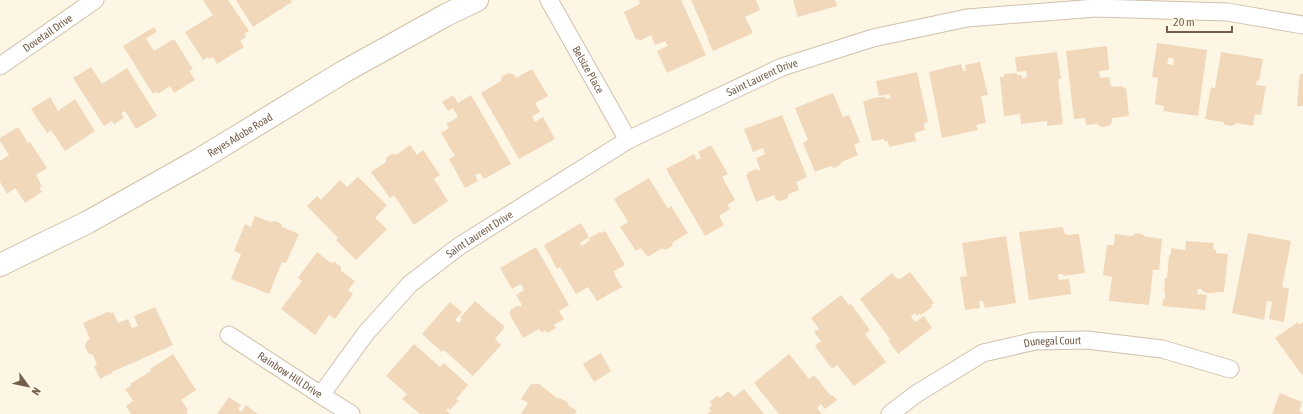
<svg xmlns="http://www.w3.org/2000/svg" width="1303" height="414" viewBox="0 0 1303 414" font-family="'Asap Condensed',sans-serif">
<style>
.building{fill:#f2d8bb;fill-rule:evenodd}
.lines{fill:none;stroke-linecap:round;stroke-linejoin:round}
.street-casing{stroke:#d0c1ad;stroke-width:19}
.secondary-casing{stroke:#d1c0a7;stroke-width:24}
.street{stroke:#fff;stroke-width:17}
.secondary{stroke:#fff;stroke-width:22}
.labels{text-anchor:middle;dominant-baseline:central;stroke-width:3;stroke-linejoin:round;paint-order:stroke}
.street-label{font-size:11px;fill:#755e49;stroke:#fff9ea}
</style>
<rect width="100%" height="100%" fill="#fdf6e4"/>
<g class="building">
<path d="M203,0H228L249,31L244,34L246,37L240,41L244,47L217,64L213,57L209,59L208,57L203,60L185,32L213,15Z"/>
<path d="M236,0H291L292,2L253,27Z"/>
<path d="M639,0H681L706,55L667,73L657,51L668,46L665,41L655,45L651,35L639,41V39L636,40L624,12L640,4Z"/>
<path d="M691,0H756L760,10L745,17L753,33L713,51L707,38H708Z"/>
<path d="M793,0H835L837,6L798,17Z"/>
<path d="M154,27L157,32L146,38L154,51L174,39L193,69L189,71L195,80L174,93L170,86L158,94L157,91L153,94L123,46Z"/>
<path d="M1157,43L1207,50L1198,116L1163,111L1164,106L1155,104L1158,78L1152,77ZM1169,57L1174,59L1173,65L1167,64Z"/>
<path d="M1107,46L1109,70L1099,71L1100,78L1109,77L1111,87L1123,86V88H1126L1129,116L1112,118V122L1109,126L1101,127L1097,124L1086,125L1085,118L1074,119L1066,51Z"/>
<path d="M1057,52L1061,79H1058L1063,124L1047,126V121L1021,124L1020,114L1004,116L1000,77H1004V74L1017,73V75H1021L1022,78L1027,77L1026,71L1017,72L1015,57Z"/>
<path d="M1221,52L1263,59L1259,81L1257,80L1256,85L1266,86L1261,115L1255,114L1253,126L1236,123L1232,126L1225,125L1223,122L1205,119L1211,87L1215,88Z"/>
<path d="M980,62L988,95L981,96L986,123L976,125L978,130L942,138L929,72L961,64L963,71H966L965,65Z"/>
<path d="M91,67L102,84L127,68L157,116L136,129L125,111L121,113L124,118L114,124L112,121L104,126L73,78Z"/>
<path d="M532,69L548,96L535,103L540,112L532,116L535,122L543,117L555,139L519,159L481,93L501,81L502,76L508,73L513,74L516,78Z"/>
<path d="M917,72L928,122L924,123L925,130L914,133L916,141L889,147L888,141L885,142L884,139L872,141L863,102L870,99L879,97H885L886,99L891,98L889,94L879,96L876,81Z"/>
<path d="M1300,74H1303V106H1297L1299,83H1297L1299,81Z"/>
<path d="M833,93L843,117L849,115L860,142L854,145L858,155L842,162L840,165L834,168L831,166L815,172L803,143L808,140L795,108Z"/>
<path d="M453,95L458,103L471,95L511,164L484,179L480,173L475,175L478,181L465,188L449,159L455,156L441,133L449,128L446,124L458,117L453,108L448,111L442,102Z"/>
<path d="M50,97L58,111L75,99L95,131L65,151L51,130L47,133L31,109Z"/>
<path d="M782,115L807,177L796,182L799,190L789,194L787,199L780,201L776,200L774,195L756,202L746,175L748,174V172L757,169L758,171L760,169L756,158L765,154L763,148L753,152L744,129Z"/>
<path d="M18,127L28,143L30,142L47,168L36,175L42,186L39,188L42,192L25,203L15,188L7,194L0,182V161L9,155L0,141V138Z"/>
<path d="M410,145L417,155L423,150L440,175L434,179L448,201L414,225L394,195L390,198L371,172L386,162V158L392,154L396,155Z"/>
<path d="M711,145L728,174L722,177L735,200L727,205L730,209L719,216L724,225L705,236L666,169L694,154L697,160L701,158L698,152Z"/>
<path d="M358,177L387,205L375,218L387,229L356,260L336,240L338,238L307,206L317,196L321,200L340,180L347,187Z"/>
<path d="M649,178L668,209L671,206L688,233L673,242L672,246L666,250L662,248L648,257L641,248L636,251L620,227L628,222L614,199Z"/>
<path d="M255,216L271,222L276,221L281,224L282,227L299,234L286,263L282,262L269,294L231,279L241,254L234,251L245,224L251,227Z"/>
<path d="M581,223L589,237L580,243L582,246L590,240L589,238L600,232L601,233L605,231L625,265L614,271L615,274H614L622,287L597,301L588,287L576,294L560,267L557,269L544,245Z"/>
<path d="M1063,227L1064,232L1067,235L1079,234L1085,273L1063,276V274H1058L1059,280L1069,279L1071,294L1029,300L1019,232Z"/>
<path d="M1135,233L1142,234L1144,236L1162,239L1159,270H1153L1149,305L1109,301L1112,277L1103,275L1107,245H1114L1115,234L1132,236Z"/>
<path d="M1248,233L1291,241L1282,287L1289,289L1284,322L1269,319L1272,302L1267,301L1264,320L1232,313Z"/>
<path d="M1006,236L1016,303L985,308L983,301H979L980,308L965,310L960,277L967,276L962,243Z"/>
<path d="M1186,241L1214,243L1213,249L1216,250V253L1228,254L1224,292H1216L1213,293H1207L1202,291V289H1198L1197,294L1207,295L1205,310L1162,306L1163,299H1165V292H1164L1165,278H1167L1169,254L1171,255V248L1185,250Z"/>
<path d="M536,247L569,305L559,311L564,319L554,325L556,328L547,333L545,330L542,333L539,329L523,338L509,313L511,312L510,310L519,305L520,307L522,305L516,295L524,290L521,284L512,289L500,268Z"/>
<path d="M317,252L331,263L335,262L341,267V271L355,281L348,290L353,294L335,319L329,315L315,335L281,309L302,281L298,278Z"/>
<path d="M910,272L934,303L931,305L932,307L921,315L920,313L917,316L915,313L911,316L915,322L924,316L932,328L898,354L888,340L890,339L860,299L892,273L896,278L900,279Z"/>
<path d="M841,295L849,305L851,304L870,330L865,334L886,362L854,386L837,365L832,369L815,346L821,341L814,332L819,329L811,318Z"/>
<path d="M475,301L505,327L495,339L501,345L473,376L444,350L442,352L422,334L450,302L462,312L455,320L459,323L462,319L460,318Z"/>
<path d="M155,307L173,345L112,372V373L100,379L94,366L97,365L93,355L88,353L85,346L87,341L90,339L83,323L110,311L111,314L113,312L118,323L128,319L132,328L138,326L134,316Z"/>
<path d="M1298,322L1299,325L1303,322V374L1302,375L1275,338Z"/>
<path d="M414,344L440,367L444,363L468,385L456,399L459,400L450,410L448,408L446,410L450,414H420L402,399L407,394L386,376Z"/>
<path d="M601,353L611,371L594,382L583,364Z"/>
<path d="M173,354L196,390L181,400L188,410L186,411L188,414H131L126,406L133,401L125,389L131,386L130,384L151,371L150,369Z"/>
<path d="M789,354L809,379L814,375L831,396L833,395L837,400L825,409L821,404L817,408L822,414H779L754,383Z"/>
<path d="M531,384H539L557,398H560L568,403L569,406L577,411L575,414H521L528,403L521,399Z"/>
<path d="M744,389L764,414H707L711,411L709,408L712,405L710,402L715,397L718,396L720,398L728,391L734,397Z"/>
<path d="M1280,393L1302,402L1299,411L1303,414H1272Z"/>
<path d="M229,397L241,405L238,409L241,412L246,405L258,414H217Z"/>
</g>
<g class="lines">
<g class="street-casing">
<g id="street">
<path id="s1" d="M549,0L628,140"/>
<path id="s2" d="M0,66L95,0"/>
<path id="s3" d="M229,335L321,395L351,414"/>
<path id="s4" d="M321,395L366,333L410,284L458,247L628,140L782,67L873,38L967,18L1096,8L1227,12L1303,25"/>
<path id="s5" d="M890,414L916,394L983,353L1035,341L1087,340L1162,349L1230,369"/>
</g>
</g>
<g class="secondary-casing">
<g id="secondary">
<path id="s6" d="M0,265L88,222L202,158L345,71L446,15L477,0"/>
</g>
</g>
<use href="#street" class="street"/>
<use href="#secondary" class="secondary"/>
</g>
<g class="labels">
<g class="street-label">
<text stroke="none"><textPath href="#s2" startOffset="58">Dovetail Drive</textPath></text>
<text stroke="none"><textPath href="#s1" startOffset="80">Belsize Place</textPath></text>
<text stroke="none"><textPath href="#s4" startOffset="552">Saint Laurent Drive</textPath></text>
<text stroke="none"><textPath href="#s6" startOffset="273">Reyes Adobe Road</textPath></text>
<text stroke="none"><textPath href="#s4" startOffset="228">Saint Laurent Drive</textPath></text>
<text stroke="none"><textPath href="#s5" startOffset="182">Dunegal Court</textPath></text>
<text stroke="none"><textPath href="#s3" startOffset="73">Rainbow Hill Drive</textPath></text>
</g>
</g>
<g transform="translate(28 386) rotate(123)" stroke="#fff9ea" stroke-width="3" paint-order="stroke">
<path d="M0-3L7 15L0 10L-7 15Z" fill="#755e49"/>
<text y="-6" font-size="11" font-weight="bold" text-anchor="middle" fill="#755e49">N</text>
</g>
<path d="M1167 26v6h65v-6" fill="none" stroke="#755e49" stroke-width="2"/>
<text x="1173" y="26" font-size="12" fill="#755e49" stroke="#fff9ea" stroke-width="3" paint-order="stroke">20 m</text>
</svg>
